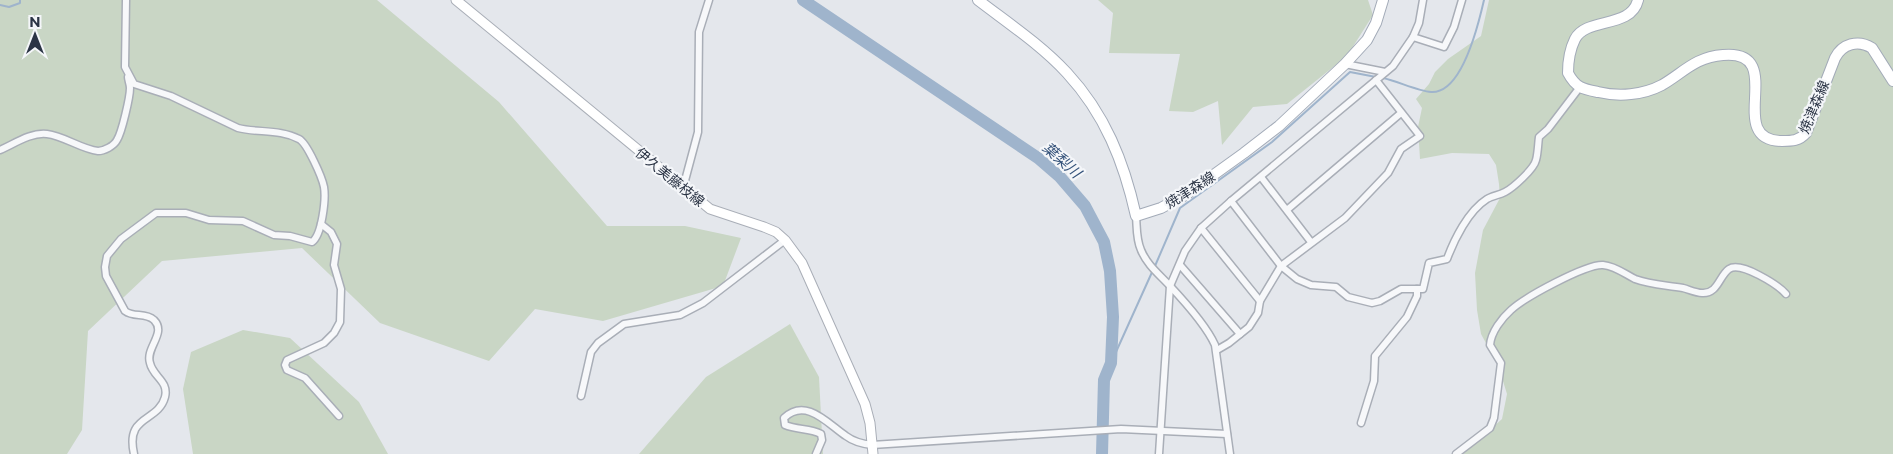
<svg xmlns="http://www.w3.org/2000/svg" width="1893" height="454" viewBox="0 0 1893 454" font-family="Montserrat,'Noto Sans JP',sans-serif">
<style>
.green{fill:#c9d6c5}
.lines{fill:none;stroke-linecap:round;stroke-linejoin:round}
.stream{stroke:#9fb4cc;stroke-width:2}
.river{stroke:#9fb4cc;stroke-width:12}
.minor-casing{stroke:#a9aeb7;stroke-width:9}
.secondary-casing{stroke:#a9aeb7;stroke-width:11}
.primary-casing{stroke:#a3abb8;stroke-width:12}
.minor{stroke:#f7f8fa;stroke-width:6}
.secondary{stroke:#fff;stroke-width:9}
.primary{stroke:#fff;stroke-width:10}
.labels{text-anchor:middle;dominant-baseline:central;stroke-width:4.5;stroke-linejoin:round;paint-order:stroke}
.street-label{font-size:14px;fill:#2b3445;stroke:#f4f6f9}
.water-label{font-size:15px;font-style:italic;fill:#34527a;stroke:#f4f6f9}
</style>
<rect width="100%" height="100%" fill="#e4e7ec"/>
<g class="green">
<path d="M0,0H377L499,102L607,226H685L741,238L723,286L603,321L535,309L489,361L380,323L302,248L162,261L88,331L82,430L67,454H0Z"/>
<path d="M1098,0H1368L1373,15L1347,56L1287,104L1253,107L1222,145L1218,101L1193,112L1169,111L1180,54L1109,53L1113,13Z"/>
<path d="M1489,0H1893V454H1463L1502,419L1507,394L1498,365L1481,334L1477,310L1475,273L1483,230L1500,198L1499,184L1496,165L1489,154L1452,153L1420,159L1418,127L1422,108L1416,99L1429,84L1435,72L1448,59L1481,36Z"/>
<path d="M790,324L819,377L823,454H639L706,377Z"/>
<path d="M243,330L290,338L359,402L388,454H193L183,389L191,352Z"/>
</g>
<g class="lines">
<g class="stream">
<path d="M0,5L9,7L20,3V0"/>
<path d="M1383,78C1397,81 1418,91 1431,92C1462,94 1479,22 1484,0"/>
<path d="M1155,266L1180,208L1272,142L1350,72L1376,77"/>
<path d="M1111,363L1153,270"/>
</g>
<path class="river" d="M803,0L1038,158L1060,177L1085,206L1104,242L1110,271L1113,317L1111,363L1104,380L1102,454"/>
<g class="minor-casing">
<g id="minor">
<path d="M126,0L125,67L134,84L171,96L238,128C258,133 280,129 299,139C307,143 322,177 324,187C326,199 322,235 312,242L290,236L274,235L243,221L209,220L186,213H156L121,239L107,256L105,267L106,276L125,311C134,318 145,312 154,320C167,333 145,348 150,363C153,377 169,381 165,397C158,423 125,414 134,454"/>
<path d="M1413,37L1444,47L1454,27L1462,0"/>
<path d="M1345,64L1385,72"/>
<path d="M0,150C14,144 31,132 47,134C64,136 81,149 98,151C104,151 114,146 117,140C122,132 130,97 130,88C130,84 128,80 128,77"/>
<path d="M1261,177L1311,242"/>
<path d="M683,188L698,132L699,32L709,0"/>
<path d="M1231,201L1281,266L1297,279L1311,285L1336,287L1348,297L1372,303L1380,301L1401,289H1423L1429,263L1447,259C1454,240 1468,211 1487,199C1492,196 1499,195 1505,192C1513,188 1534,169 1536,160C1538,153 1538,144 1539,137L1548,129L1580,87"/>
<path d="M1288,209L1401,113"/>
<path d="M1136,216C1137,227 1136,239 1141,250C1147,265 1160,275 1170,286C1185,302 1206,325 1215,345L1230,454"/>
<path d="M321,224L331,232L337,244L334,265L341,289L340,322L334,333L324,343L287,360L285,365L287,370L305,378L339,416"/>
<path d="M1201,228L1260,301"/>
<path d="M1180,265L1240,334"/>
<path d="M1217,350L1229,343L1249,327L1258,313L1260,301L1281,266L1345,218L1388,173L1401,149L1420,136L1376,80"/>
<path d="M581,396L591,352L598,343L624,324L680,315L703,303L785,240"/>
<path d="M1361,423L1374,381L1375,356L1407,317L1417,296V289"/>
<path d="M816,454L822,440L821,434C810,428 797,430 785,425L784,418C806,397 828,424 846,436C854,442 863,444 872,445L1121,429L1227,434"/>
<path d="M1159,454L1170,286L1185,251L1201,228L1231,201L1393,66L1413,37L1419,23L1423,0"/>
<path d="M1456,454L1490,428L1494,418L1501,363L1490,345C1491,332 1502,318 1511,310C1525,297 1586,264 1603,265C1615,266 1625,274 1635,279C1651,285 1667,285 1683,288C1690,290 1696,293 1702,293C1718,294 1719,276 1729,269C1741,261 1778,285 1786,294"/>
</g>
</g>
<g class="secondary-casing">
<path id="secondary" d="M456,0L710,209L764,227L776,232L785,240L802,263L865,404L870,423L873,454"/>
</g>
<g class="primary-casing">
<g id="primary">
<path d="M978,0C1008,23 1041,45 1067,73C1105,114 1124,162 1136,216L1161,208L1187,194L1244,153L1279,126L1345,64L1367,40L1376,23L1383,0"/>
<path d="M1638,0C1631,29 1586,17 1575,39C1570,49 1568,63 1568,73C1576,88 1583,89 1598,92C1619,97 1643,95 1662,85C1683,73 1695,57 1723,55C1790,49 1722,141 1782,141C1792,141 1799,141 1806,133L1835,58C1842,44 1858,39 1872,48L1893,81"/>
</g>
</g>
<use href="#minor" class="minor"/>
<use href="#secondary" class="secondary"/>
<use href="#primary" class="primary"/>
</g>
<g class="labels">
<g class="street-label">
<text transform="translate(1814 107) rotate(-67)">焼津森線</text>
<text transform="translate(670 177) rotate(39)">伊久美藤枝線</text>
<text transform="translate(1190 190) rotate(-32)">焼津森線</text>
</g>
<g class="water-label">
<text transform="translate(1062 160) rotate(42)">葉梨川</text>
</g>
</g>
<g transform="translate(35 35)" stroke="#f4f6f9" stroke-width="4" paint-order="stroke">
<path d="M0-4L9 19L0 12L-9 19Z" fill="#2b3445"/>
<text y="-8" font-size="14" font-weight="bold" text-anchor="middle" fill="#2b3445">N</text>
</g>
</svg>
